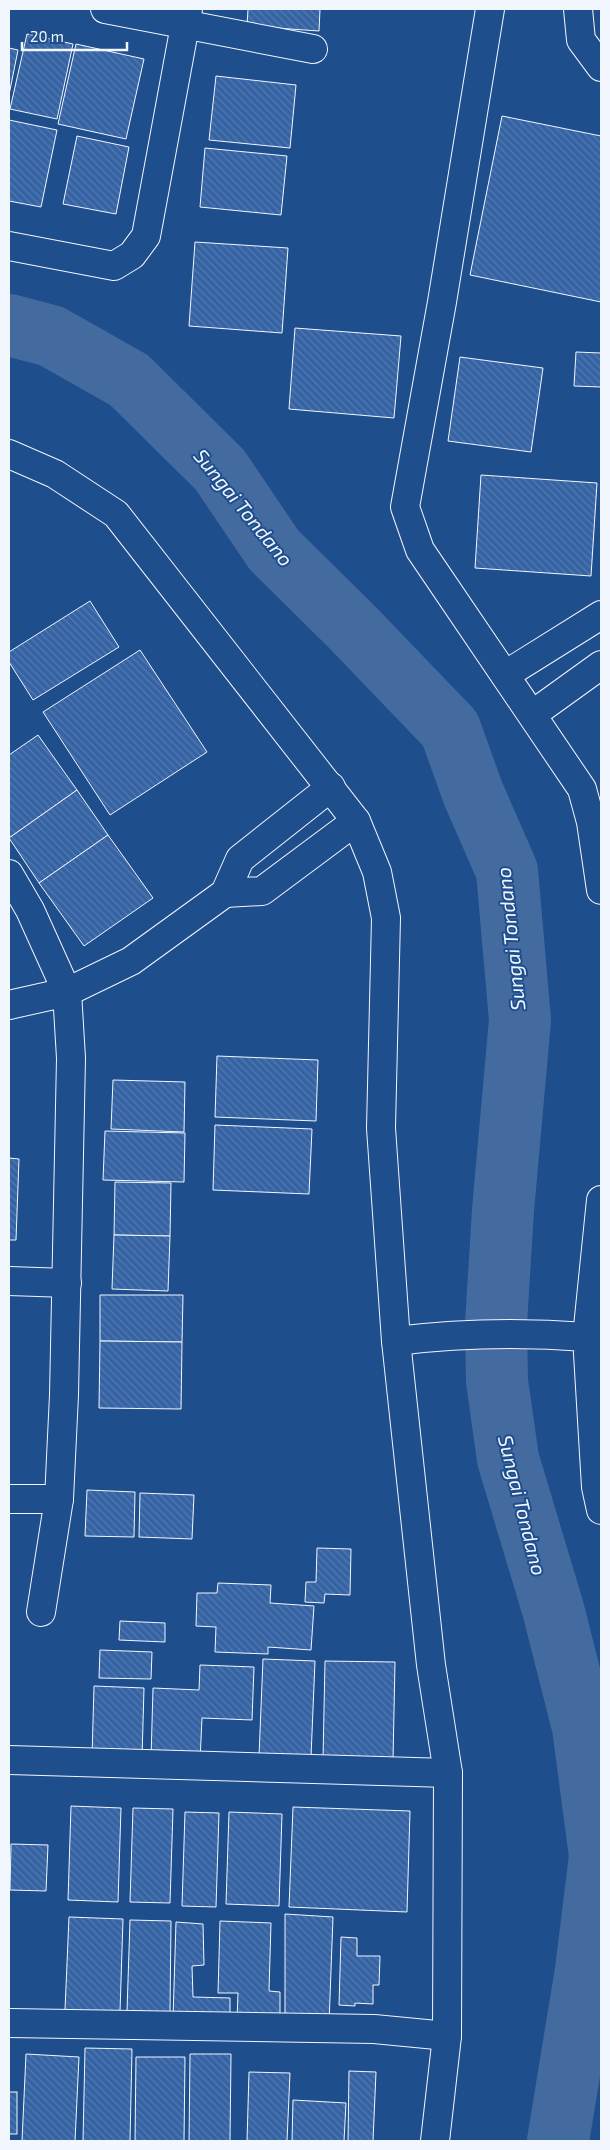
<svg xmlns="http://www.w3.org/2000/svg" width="610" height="2150" viewBox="0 0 610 2150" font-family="'Exo 2',sans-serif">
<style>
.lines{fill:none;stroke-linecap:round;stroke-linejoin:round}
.river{stroke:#446ba0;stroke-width:62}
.building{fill:url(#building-back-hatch);stroke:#f2f6ff}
.minor-casing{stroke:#f2f6ff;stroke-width:30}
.minor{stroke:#1f4e8c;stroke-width:28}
.labels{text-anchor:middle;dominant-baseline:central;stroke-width:4;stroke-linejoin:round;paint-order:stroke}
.water-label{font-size:20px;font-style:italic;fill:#f2f6ff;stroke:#1f4e8c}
</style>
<defs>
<pattern id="building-back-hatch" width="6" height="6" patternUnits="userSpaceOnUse" patternTransform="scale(1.25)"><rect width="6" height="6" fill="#3563a3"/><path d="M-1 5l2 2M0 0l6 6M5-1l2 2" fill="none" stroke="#537ab1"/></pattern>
</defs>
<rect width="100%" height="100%" fill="#1f4e8c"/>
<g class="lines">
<path class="river" d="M9,325L51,336L129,380L220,470L274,550L353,628L450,729L473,793L507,871L520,1020L503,1210L496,1324L497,1381L508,1459L553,1609L583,1727L600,1856L586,1970L558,2141"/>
</g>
<g class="building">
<path d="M248,9H320L319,31L247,26Z"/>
<path d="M27,34L73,44L57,119L10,109Z"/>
<path d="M76,44L144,59L126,139L58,124Z"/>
<path d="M9,48L18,50L9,95Z"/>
<path d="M216,76L296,85L290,148L209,140Z"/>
<path d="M502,116L601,136V302L470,275Z"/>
<path d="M9,120L57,130L41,207L9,201Z"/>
<path d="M77,136L129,147L116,214L63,204Z"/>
<path d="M205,148L287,156L281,215L200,207Z"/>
<path d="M195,242L288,248L282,333L189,326Z"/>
<path d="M295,328L401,336L394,418L289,409Z"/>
<path d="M576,352L601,353V387L574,386Z"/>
<path d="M460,357L543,368L531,452L448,441Z"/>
<path d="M481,475L597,483L591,576L475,568Z"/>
<path d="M90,601L119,647L33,700L9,662V652Z"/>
<path d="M140,650L207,752L110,815L43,712Z"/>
<path d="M38,735L77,790L9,838V755Z"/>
<path d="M77,790L108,835L39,883L9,838Z"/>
<path d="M108,835L153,898L84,946L39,883Z"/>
<path d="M217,1056L318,1060L316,1121L215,1117Z"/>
<path d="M113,1080L185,1082L184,1132L111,1129Z"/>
<path d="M215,1125L312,1129L309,1194L213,1190Z"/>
<path d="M105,1131L185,1133L184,1182L103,1180Z"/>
<path d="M9,1158L19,1159L16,1240H9Z"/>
<path d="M115,1182L171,1183L170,1236L114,1235Z"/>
<path d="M114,1235L170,1236L168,1291L112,1289Z"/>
<path d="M100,1295H183L182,1342L100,1341Z"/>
<path d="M100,1341L182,1342L181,1409L99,1408Z"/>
<path d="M87,1490L135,1492L134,1537L85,1536Z"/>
<path d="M140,1493L194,1495L192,1539L139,1537Z"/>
<path d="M317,1548L351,1549L350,1595L325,1594L324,1603L305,1602L306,1582H316Z"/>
<path d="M218,1583L271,1585L270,1603L314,1606L311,1650L268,1647V1654L215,1652L216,1627L196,1626L197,1593H217Z"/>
<path d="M120,1621L165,1623V1642L119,1640Z"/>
<path d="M100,1650L152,1652L151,1679L99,1678Z"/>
<path d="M263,1659L315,1661L311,1757L259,1756Z"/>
<path d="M325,1661L395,1662L393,1760L323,1759Z"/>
<path d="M200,1665L254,1667L252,1720L202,1718L200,1761L151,1759L153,1688L199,1690Z"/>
<path d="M94,1686L144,1688L142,1758L92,1757Z"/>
<path d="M71,1806L121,1808L118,1902L68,1900Z"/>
<path d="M293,1807L410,1811L407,1912L289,1907Z"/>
<path d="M133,1808L173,1809L170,1903L130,1902Z"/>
<path d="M185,1812L219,1813L216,1907L182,1906Z"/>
<path d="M229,1812L282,1814L279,1906L226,1904Z"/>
<path d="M11,1844L48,1845L46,1891L10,1890Z"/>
<path d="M285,1914L333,1917L329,2024L285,2020Z"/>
<path d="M69,1917L123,1919L120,2012L65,2010Z"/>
<path d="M130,1920L171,1921L170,2012L127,2011Z"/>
<path d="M220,1921L271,1923L269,1991L280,1992V2021L237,2019L238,1993H218Z"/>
<path d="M176,1922L203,1924L204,1965L192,1966L193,1997L230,1998V2022L173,2018Z"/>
<path d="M341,1937L357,1938V1956H380L379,1985H373V2004L355,2003V2006L339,2005Z"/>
<path d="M85,2048L132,2049L130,2141H83Z"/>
<path d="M26,2054L79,2057L75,2141H22Z"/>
<path d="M190,2054H231L230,2141H189Z"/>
<path d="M136,2057H185L184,2141H135Z"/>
<path d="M349,2071L376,2072L373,2141H348Z"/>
<path d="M249,2072L290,2073L287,2141H247Z"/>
<rect x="9" y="2092" width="8" height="42"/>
<path d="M293,2100L346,2103L344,2141H292Z"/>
</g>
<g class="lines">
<g class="minor-casing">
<g id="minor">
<path d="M105,9L313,49"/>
<path d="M490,9L442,302L405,507L420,550L582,789L591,822L601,890"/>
<path d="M578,9L581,40L601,67"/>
<path d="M9,246L114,266L132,255L146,236L188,9"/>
<path d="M9,454L55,474L116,514L356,821L377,872L386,918L381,1128L396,1341L431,1665L448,1773L447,2036L435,2141"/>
<path d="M505,675L601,615"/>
<path d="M533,714L601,665"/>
<path d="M9,874L30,910L67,992L131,961L225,893L240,859L331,787"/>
<path d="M225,893L262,891L356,821"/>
<path d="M9,1005L67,992L71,1058L64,1395L59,1499L41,1612"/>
<path d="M601,1200L587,1337H601"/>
<path d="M9,1281L67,1283"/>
<path d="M396,1341C459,1333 523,1332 587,1337L596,1487L601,1510"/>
<path d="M9,1499H59"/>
<path d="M9,1760L448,1773"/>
<path d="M9,2023L374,2029L447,2036"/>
</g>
</g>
<use href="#minor" class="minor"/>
</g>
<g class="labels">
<g class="water-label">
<text transform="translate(244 507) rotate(51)">Sungai Tondano</text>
<text transform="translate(510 939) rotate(-96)">Sungai Tondano</text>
<text transform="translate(523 1505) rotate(76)">Sungai Tondano</text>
</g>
</g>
<rect width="610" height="2150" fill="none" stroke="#f2f6ff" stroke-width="20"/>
<path d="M22 42v8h105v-8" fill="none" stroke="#f2f6ff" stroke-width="2.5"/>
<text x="30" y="42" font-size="15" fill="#f2f6ff" stroke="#1f4e8c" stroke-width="4" paint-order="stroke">20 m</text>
</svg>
